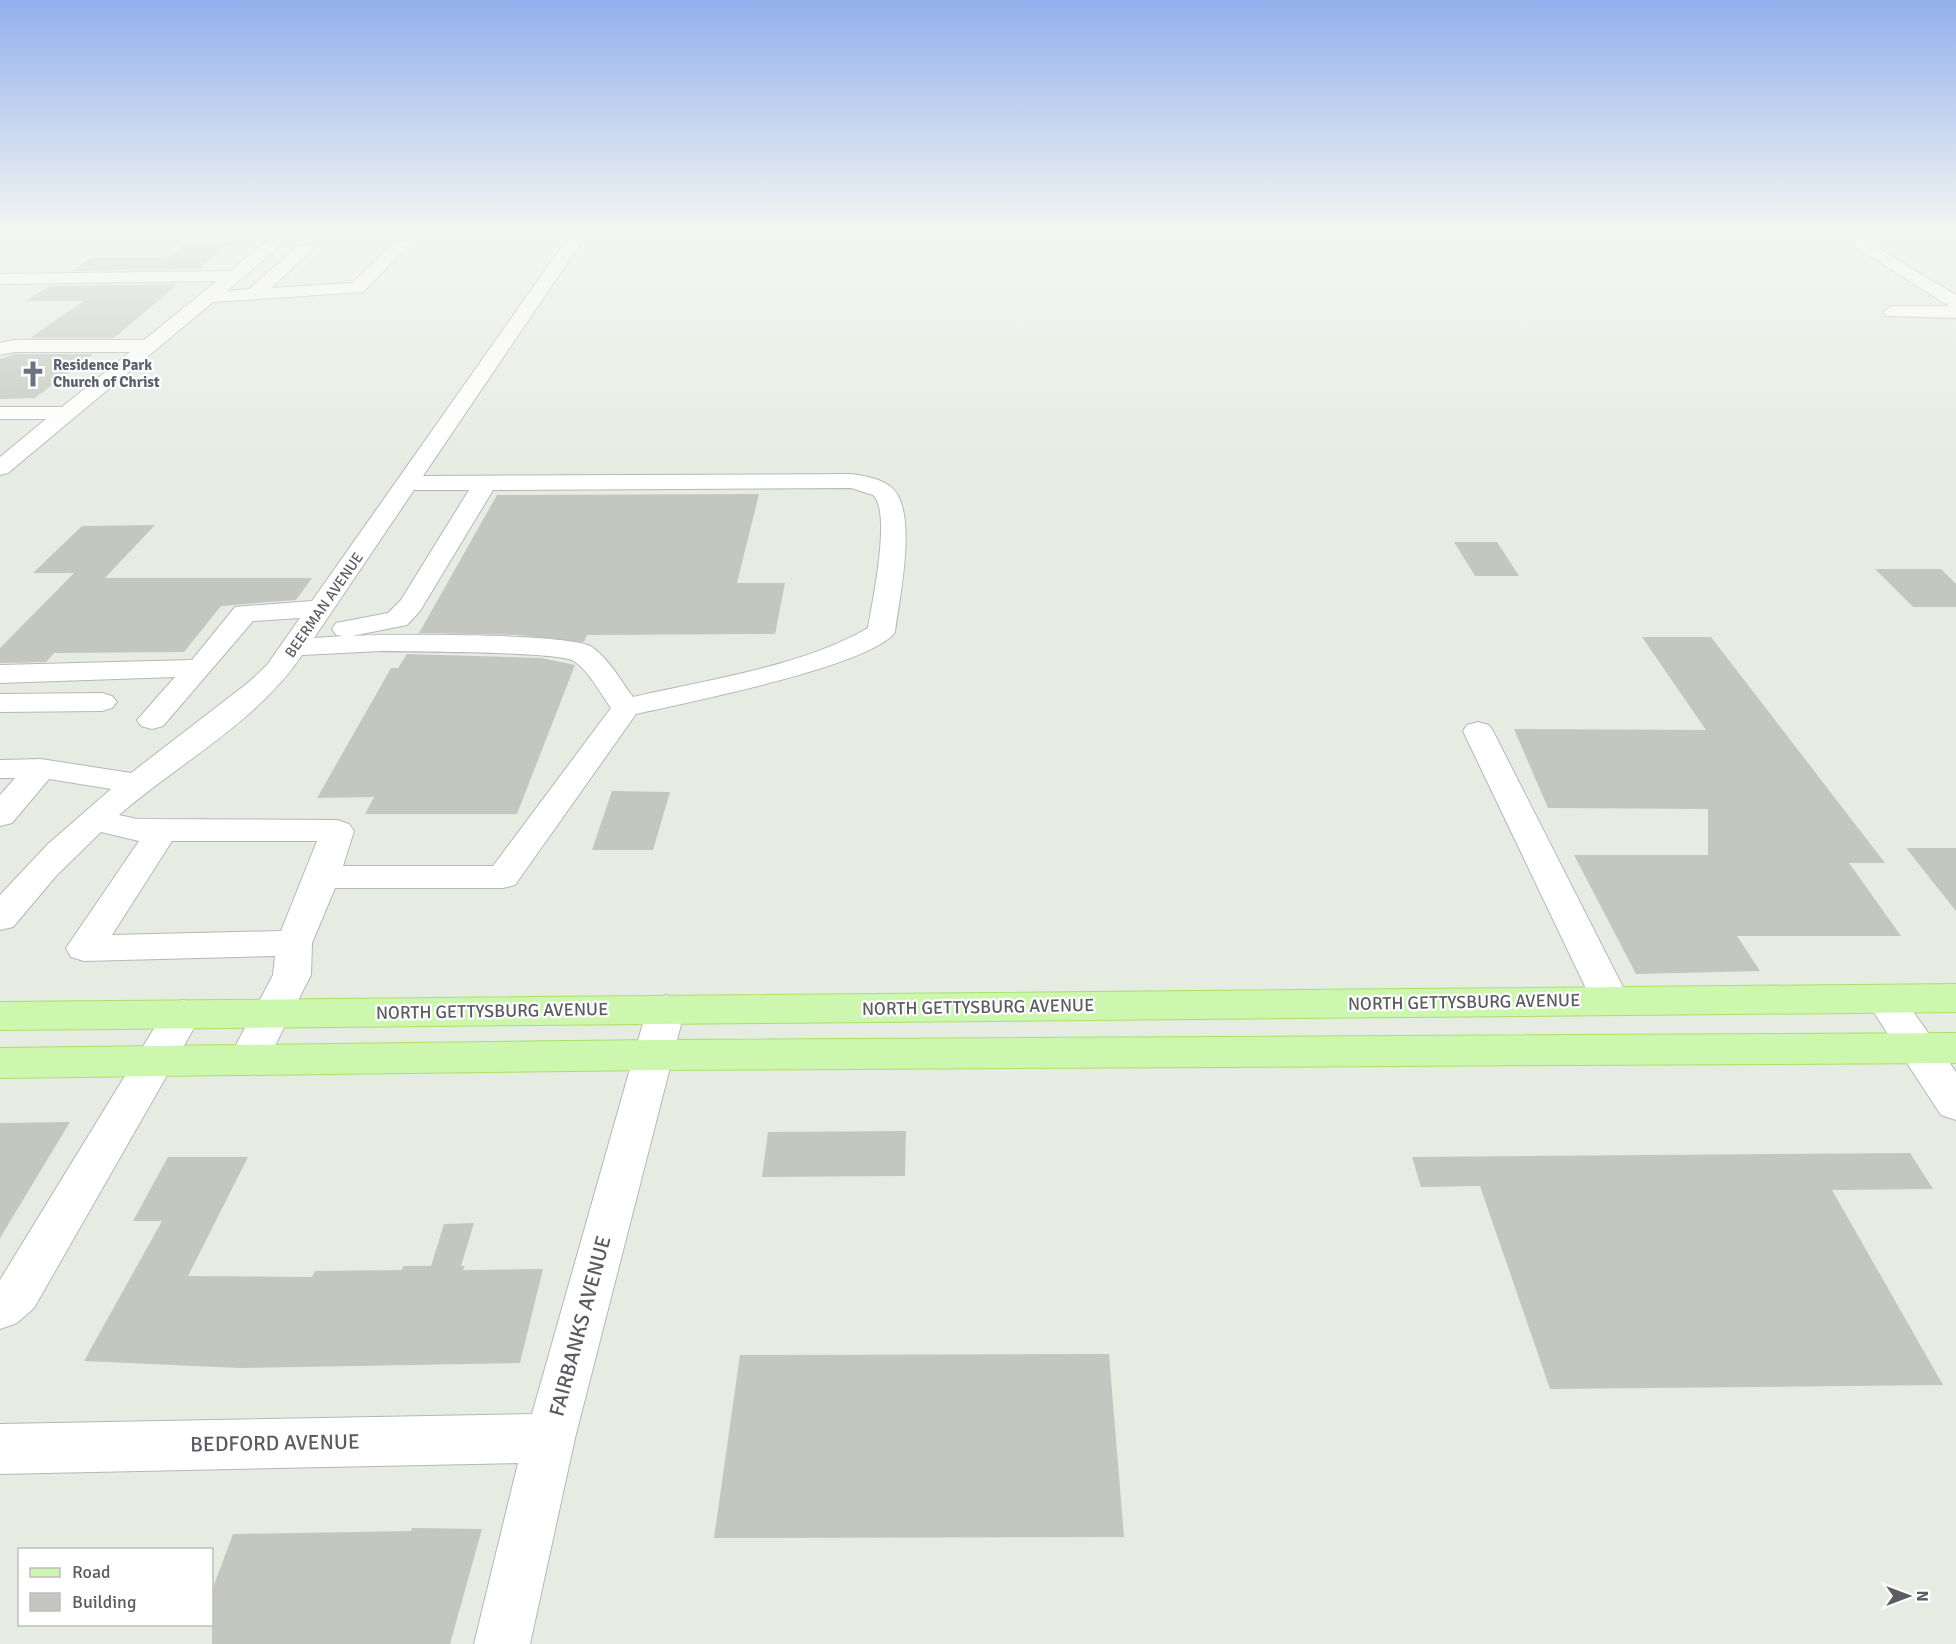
<svg xmlns="http://www.w3.org/2000/svg" width="1956" height="1644" viewBox="0 0 1956 1644" font-family="Signika,sans-serif">
<style>
.building{fill:#c4c7bf}
.lines{fill:none;stroke-linecap:round;stroke-linejoin:round}
.minor-casing{stroke:#b7b5bb;stroke-width:2}
.major-casing{stroke:#aae166;stroke-width:2}
.minor{fill:#fff;fill-rule:evenodd}
.major{fill:#cdf6ae;fill-rule:evenodd}
.labels{text-anchor:middle;dominant-baseline:central;stroke-width:4.5;stroke-linejoin:round;paint-order:stroke}
.far-worship-label{font-size:15px;font-weight:bold;fill:#5b616d;stroke:#fff;text-anchor:start}
.far-street-label{font-size:15px;fill:#5d5b62;stroke:#fff}
.street-label{font-size:18px;fill:#5d5b62;stroke:#fff}
.near-street-label{font-size:21px;fill:#5d5b62;stroke:#fff}
</style>
<rect width="100%" height="100%" fill="#e7ece3"/>
<g class="building">
<path d="M190,241H234L197,269L71,271L92,257H167Z"/>
<path d="M178,284L114,338H30L84,301H26L49,286Z"/>
<path d="M14,354H93L35,398L0,399V359Z"/>
<path d="M759,494L737,583H785L775,634L587,635L584,642L517,635L419,633L497,495Z"/>
<path d="M155,525L105,578H312L296,600L221,606L184,652L54,653L46,662L0,663V648L74,573H33L82,526Z"/>
<path d="M1454,542H1497L1519,576H1475Z"/>
<path d="M1875,569H1941L1956,584V607H1913Z"/>
<path d="M1642,637H1711L1885,863H1849L1901,936H1737L1760,971L1636,974L1574,855H1708V809L1548,808L1514,729L1706,730Z"/>
<path d="M407,654L541,658L575,665L517,814H365L374,797L317,798L391,668H398Z"/>
<path d="M612,791L670,792L653,850H592Z"/>
<path d="M1906,848H1956V911Z"/>
<path d="M70,1122L0,1238V1123Z"/>
<path d="M906,1131L905,1176L762,1177L768,1132Z"/>
<path d="M1910,1153L1933,1189L1832,1190L1943,1385L1550,1389L1480,1186L1421,1187L1412,1157Z"/>
<path d="M168,1157H248L188,1276L312,1277L315,1271L402,1270L403,1266H431L444,1224L474,1223L461,1266H465L463,1270L543,1269L520,1363L239,1368L84,1361L162,1221H133Z"/>
<path d="M1109,1354L1124,1537L714,1538L740,1355Z"/>
<path d="M412,1528L482,1529L450,1644H212V1590L233,1534L411,1531Z"/>
</g>
<g class="lines">
<g class="minor-casing">
<g id="minor">
<path d="M278,232H296L227,291L249,289L299,245H311L313,249L271,288L352,283L395,242H407L409,245L363,292L213,302L8,473L0,475V457L46,419H0V407H62L130,352H14L0,355V343L14,340H144L217,281L0,284V274L230,271Z"/>
<path d="M572,232H588L423,476L851,474C864,476 880,478 891,487C919,510 899,599 895,632C872,666 684,703 636,714L515,885L503,888H335L312,943L311,975L262,1071L248,1075L234,1071L228,1060L273,975L275,956L84,961L71,957L66,948L139,841L101,832L56,876L13,927L0,930V895L48,844L111,789L49,779L12,823L0,826V795L15,778H0V760L41,759L131,773L249,682L267,665L300,618L253,621L163,726L152,729L141,726L137,720L175,677L0,683V665L192,660L235,607L312,601ZM851,488L873,495C892,512 872,603 868,628C803,666 707,680 633,697C621,681 609,659 592,647C572,633 387,634 352,636L407,625L420,611L493,490ZM414,490H469L401,600L388,613L336,623L332,629L336,635L343,636L314,638ZM381,651C410,652 558,651 574,661C589,671 600,693 611,708L493,866H343L354,831L349,824L337,820L137,819L119,815C179,763 257,722 302,655ZM172,841H317L281,931L112,935Z"/>
<path d="M1832,232H1851L1956,295V318L1886,316L1883,312L1892,306H1949Z"/>
<path d="M102,693L112,696L117,702L112,708L102,711L0,712V694Z"/>
<path d="M1478,722L1489,725L1493,731L1630,1001L1624,1011L1611,1015L1598,1011L1592,1001L1463,731L1467,725Z"/>
<path d="M1884,985L1897,989L1956,1072V1120L1941,1115L1865,999L1871,989Z"/>
<path d="M666,995L680,999L685,1009L575,1438L530,1644H474L518,1463L0,1474V1424L532,1414L647,1009L652,999Z"/>
<path d="M183,1000L197,1004L202,1014L34,1308L17,1323L0,1329V1280L169,1004Z"/>
</g>
</g>
<g class="major-casing">
<g id="major">
<path d="M1956,984V1012L0,1030V1002Z"/>
<path d="M1956,1033V1063L653,1070L0,1078V1048L653,1040Z"/>
</g>
</g>
<use href="#minor" class="minor"/>
<use href="#major" class="major"/>
</g>
<linearGradient id="sky" x2="0" y2="1"><stop stop-color="#93b0ed"/><stop offset="0.5" stop-color="#f4f6f2"/><stop offset="1" stop-color="#f4f6f2" stop-opacity="0"/></linearGradient>
<rect width="1956" height="462" fill="url(#sky)"/>
<defs>
<g id="church-bare" transform="scale(2.07)"><path d="M-1.2-6h2.4v3.5h3.3v2.4h-3.3V6h-2.4V-.1h-3.3v-2.4h3.3Z" fill="#6b7280" stroke="#fff" stroke-width="2.5" paint-order="stroke"/></g>
</defs>
<g fill-rule="evenodd">
<use href="#church-bare" x="33" y="374"/>
</g>
<g class="labels">
<g class="far-worship-label">
<text x="53" y="365">Residence Park<tspan x="53" dy="17">Church of Christ</tspan></text>
</g>
<g class="far-street-label">
<text transform="translate(324 605) rotate(-55)">BEERMAN AVENUE</text>
</g>
<g class="street-label">
<text transform="translate(1464 1002) rotate(-1)">NORTH GETTYSBURG AVENUE</text>
<text transform="translate(978 1007) rotate(-1)">NORTH GETTYSBURG AVENUE</text>
<text transform="translate(492 1011) rotate(-1)">NORTH GETTYSBURG AVENUE</text>
</g>
<g class="near-street-label">
<text transform="translate(580 1326) rotate(-75)">FAIRBANKS AVENUE</text>
<text transform="translate(275 1443) rotate(-1)">BEDFORD AVENUE</text>
</g>
</g>
<rect x="18" y="1548" width="195" height="78" fill="#ffffff" stroke="#bebdc0" stroke-width="1.5"/>
<rect x="30" y="1568" width="30" height="9" fill="#cdf6ae" stroke="#bebdc0" stroke-width="1.5"/>
<text x="72" y="1578" font-size="18" fill="#5d5b62">Road</text>
<rect x="30" y="1593" width="30" height="18" fill="#c4c7bf" stroke="#bebdc0" stroke-width="1.5"/>
<text x="72" y="1608" font-size="18" fill="#5d5b62">Building</text>
<g transform="translate(1908 1596) rotate(90)" stroke="#ffffff" stroke-width="4.5" paint-order="stroke">
<path d="M0-4.5L10 22L0 15L-10 22Z" fill="#5d5b62"/>
<text y="-9" font-size="16" font-weight="bold" text-anchor="middle" fill="#5d5b62">N</text>
</g>
</svg>
